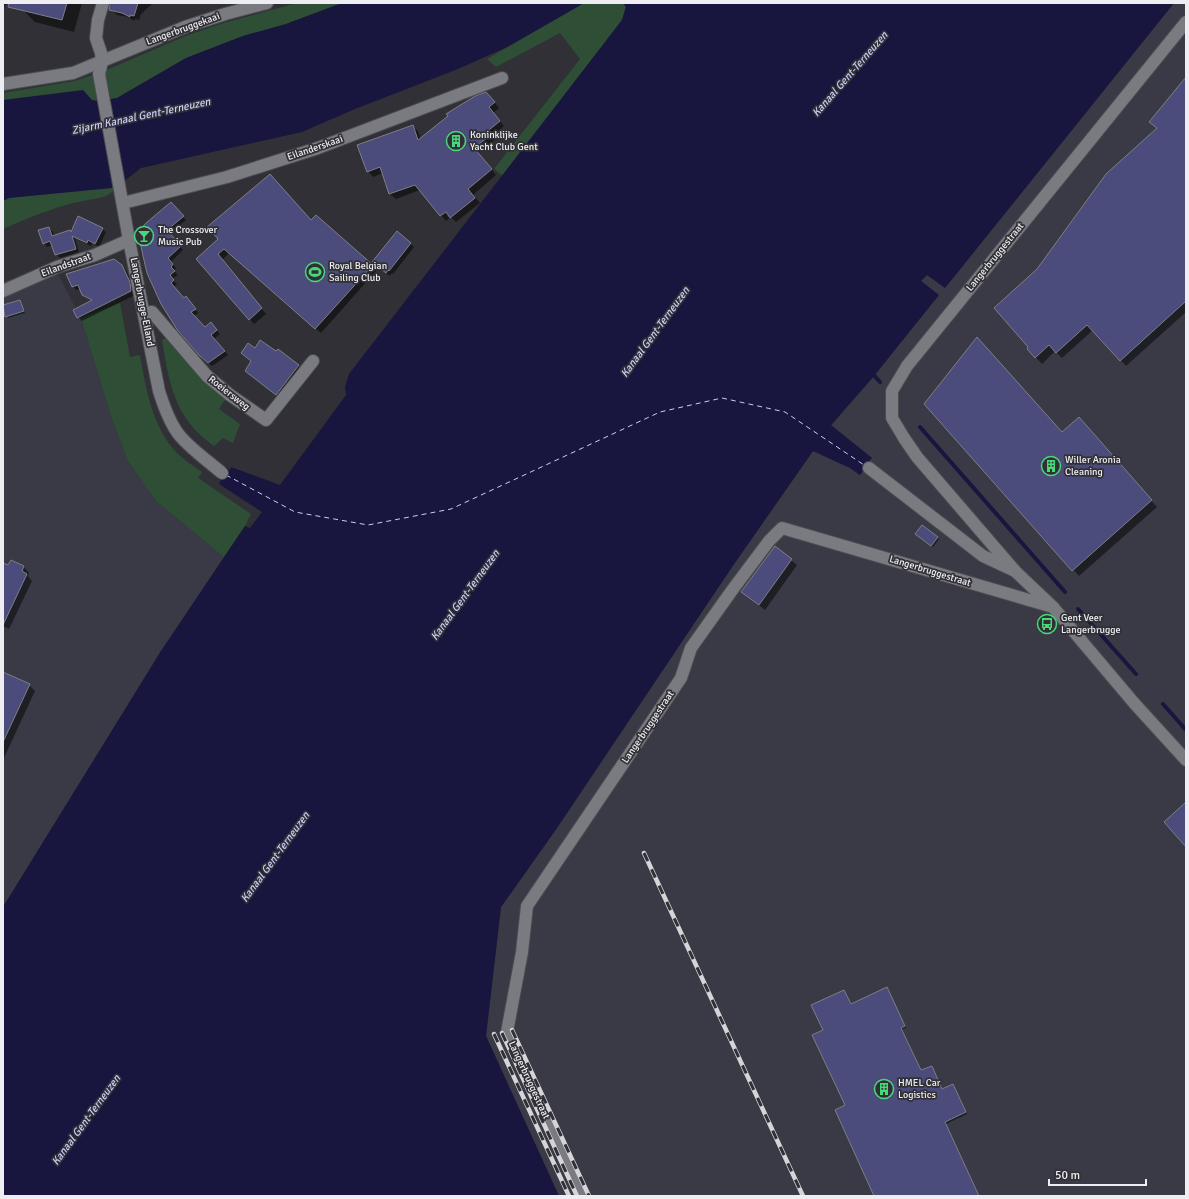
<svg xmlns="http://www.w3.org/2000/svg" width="1189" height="1199" viewBox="0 0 1189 1199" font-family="Signika,sans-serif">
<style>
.built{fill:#393a45}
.green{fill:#2e4f36}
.water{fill:#18153e}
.shadow{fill:#0007}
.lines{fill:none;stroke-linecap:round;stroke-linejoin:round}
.stream{stroke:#18153e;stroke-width:4}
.ferry{stroke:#cacdfb;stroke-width:1;stroke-dasharray:5 4;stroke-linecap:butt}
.building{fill:#4b4c7b;stroke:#7e7e84}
.minor-casing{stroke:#4b4b50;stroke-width:14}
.secondary-casing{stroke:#4b4b50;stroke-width:14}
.minor{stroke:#7a7b81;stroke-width:12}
.secondary{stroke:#7a7b81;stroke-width:12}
.rail-casing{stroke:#d5d5d9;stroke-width:4.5}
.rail{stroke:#303036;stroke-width:3;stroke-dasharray:9;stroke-linecap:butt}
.labels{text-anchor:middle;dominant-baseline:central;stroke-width:3.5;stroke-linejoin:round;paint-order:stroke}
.street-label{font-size:10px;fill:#eeeef2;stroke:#303036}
.poi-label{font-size:10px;fill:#eeeef2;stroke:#303036;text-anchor:start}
.water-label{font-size:11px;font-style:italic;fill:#cacdfb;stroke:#303036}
</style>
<rect width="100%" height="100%" fill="#303036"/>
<g class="built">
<path d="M1174,3H1186V1196H559L486,1036L501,907L557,828L732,567L813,451L850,468L859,475L863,471L865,473L872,463L869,462L872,458L831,426L874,376L938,295L921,281L927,275L945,288Z"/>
<path d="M58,274L81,318L112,419L128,461L156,501L224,557L161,651L3,907V282L17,277Z"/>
</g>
<g class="green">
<path d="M297,3H342L286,24L243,36L186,58L117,98L98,101L92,100H3V93L75,81L102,72L188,35L227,22Z"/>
<path d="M584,3H623L626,7L622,20L503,176L494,169L580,59L560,33L496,67L487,59Z"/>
<path d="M114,183V190C107,198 98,198 88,200C58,205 31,217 3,229V201L9,198Z"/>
<path d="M120,303L130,357L140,355C146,389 152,427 177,453C184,460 194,466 202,472L198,478L251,514L245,526L224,557L156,501L128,461L112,419L81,318Z"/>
<path d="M167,337L226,398L219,409L240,424L233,443L223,438L214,446C206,440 197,433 191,425C171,400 167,370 162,340Z"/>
</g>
<g class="water">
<path d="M342,3H584L507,47L458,69L355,109L302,132L141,168L123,182L114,183L112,188L9,198L3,201V100L83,90L92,100L97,101L117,98L186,58L243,36L286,24Z"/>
<path d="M623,3H1174L945,288L927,275L921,281L939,295L874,376L831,425L872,458L869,461L872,463L865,473L863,471L860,475L850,468L813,451L732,567L557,828L501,907L486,1036L559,1196H3V907L161,651L245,526L250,528L262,512L219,484L221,480L218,479L226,467L230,470L231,467L280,485L346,395L345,387L349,374L622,20L626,7Z"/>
</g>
<g class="shadow">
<path d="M25,3H82L74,32L35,22L23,10Z"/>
<path d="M114,3H153L141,14L139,20L135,19L134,21L128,17L117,15L112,10Z"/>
<path d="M1186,79V312L1126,366L1093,330L1062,358L1055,351L1042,364L1028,349L1038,270L1158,128Z"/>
<path d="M491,98L499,108L493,113L504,126L493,136L496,139L478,153L496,175L473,195L480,203L456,222L451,217L446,221L420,190L396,199L390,194L383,173L373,177L368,171L412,126L418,131L421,140Z"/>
<path d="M171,204L186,220L169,234L183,250L171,262L176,268L174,271L178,275L172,279L177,284L174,287L184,299L189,301L198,313L194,316L205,329L211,324L220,334L214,339L228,355L212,366L203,358L148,273Z"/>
<path d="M312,221L377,270L321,333L229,253L222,260L266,314L254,324L197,259L220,240Z"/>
<path d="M49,228L53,232L54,236L102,229L106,232L99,247L92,243L91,246L75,238L79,252L60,258L56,254L53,245L47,247L44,243Z"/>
<path d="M410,243L414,247L393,274L392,273L390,276L373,262Z"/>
<path d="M122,266L126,270L133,286L135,295L82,321L78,317L92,301L82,294L80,289L76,290L73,286Z"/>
<path d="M20,301L25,313L8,318L3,307Z"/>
<path d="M255,349L298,366L302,369L280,398L246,371L252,361L242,353Z"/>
<path d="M925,404L1062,433L1085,424L1157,507L1079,576Z"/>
<path d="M918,536L937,537L939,539L933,547Z"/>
<path d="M775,547L797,565L765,610L742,592Z"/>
<path d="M11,561L24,567L29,573L28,576L32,581L9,629L3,626V564L9,566Z"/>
<path d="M3,673L29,685L35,691L3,760Z"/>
<path d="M888,990L906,1028L902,1029L922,1071L932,1067L943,1090L954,1087L967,1114L946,1124L979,1196H875L824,1030L844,991L852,1005Z"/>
</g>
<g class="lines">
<g class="stream">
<path d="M3,5L4,3"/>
<path d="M871,372L880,382"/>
<path d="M920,427L1065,592"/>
<path d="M1078,609L1136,674"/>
<path d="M1163,704L1186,730"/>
</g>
<path class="ferry" d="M226,475L295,512L368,525L451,509L660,412L722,398L785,412L864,465"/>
</g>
<g class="building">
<path d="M9,3H67L62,20L8,7Z"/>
<path d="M110,3H138L134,16L130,15V17L122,13L109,10Z"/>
<path d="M1186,77V301L1120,361L1087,325L1056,353L1049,345L1035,358L1027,349L1028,347L994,308L1037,269L1106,174L1157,128L1149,122Z"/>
<path d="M486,92L495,102L489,107L500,121L489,130L492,134L474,148L492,169L468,189L475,198L450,218L446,212L440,216L415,185L389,194L380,167L367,172L357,145L413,125L418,140L448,116L446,114L475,96Z"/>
<path d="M270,174L311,220L316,215L373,265L315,329L224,249L218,254L262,308L249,320L196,259L218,239L207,227Z"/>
<path d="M171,202L184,216L167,230L181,246L168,258L173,264L171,267L175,271L170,275L174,280L171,283L184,298L186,296L196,309L191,312L205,327L211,322L217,330L211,335L225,351L208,363L199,355L178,331L161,304L147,273L143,256L138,232L146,223Z"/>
<path d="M78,216L103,228L95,244L88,240L87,243L72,236L76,249L55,255L50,241L43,244L38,230L49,227L52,236L70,230L71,232Z"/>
<path d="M397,231L411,243L389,271L388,270L386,273L372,262Z"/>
<path d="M114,259L122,265L130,282L131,291L77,318L73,310L92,300L82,295L78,285L72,287L66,274Z"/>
<path d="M20,300L24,311L5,317L3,305Z"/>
<path d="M977,337L1062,432L1079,417L1152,500L1072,571L924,404Z"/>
<path d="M260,340L276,351L278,349L299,365L276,395L245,371L251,361L241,353L248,343L255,348Z"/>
<path d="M922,525L938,537L931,546L915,534Z"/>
<path d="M775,546L792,559L759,605L741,592Z"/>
<path d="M11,560L24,566L22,571L27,574L3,625V563L8,565Z"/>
<path d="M3,672L30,684L3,742Z"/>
<path d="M1186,802V847L1164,822Z"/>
<path d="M887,987L905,1026L901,1028L921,1070L932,1066L942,1089L953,1084L966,1112L945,1122L979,1196H874L835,1110L845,1105L812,1035L823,1030L811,1005L844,990L851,1004Z"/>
</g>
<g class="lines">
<g class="minor-casing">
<g id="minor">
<path d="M123,203L227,177L318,148L502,78"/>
<path d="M3,291L57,267L95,255L129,240"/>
<path d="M144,313L152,312L207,376L230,395L266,420L313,361"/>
<path d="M1015,571L917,457L904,438L892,418V391L907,366L1186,22"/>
<path d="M583,1196L507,1032L522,952L527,906L681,678L691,648L733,589L769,541L782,528L1053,607"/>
</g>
</g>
<g class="secondary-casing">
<g id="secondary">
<path d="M103,3L98,20L96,38L101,53L102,62L99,74L129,240L159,391C164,407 170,424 180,436C192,450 208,461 222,473"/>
<path d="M3,84L73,73L185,27L225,14L267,3"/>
<path d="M869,468L983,556L1015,571L1053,607L1134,703L1186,760"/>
</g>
</g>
<use href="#minor" class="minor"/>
<use href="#secondary" class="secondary"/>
<g class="rail-casing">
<g id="rail">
<path d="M644,853L803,1196"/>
<path d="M512,1030L589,1196"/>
<path d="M502,1033L577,1196"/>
<path d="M494,1034L569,1196"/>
</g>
</g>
<use href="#rail" class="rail"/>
</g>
<defs>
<g id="building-ring" transform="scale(1)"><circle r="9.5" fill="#303036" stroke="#48d779" stroke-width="1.5"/><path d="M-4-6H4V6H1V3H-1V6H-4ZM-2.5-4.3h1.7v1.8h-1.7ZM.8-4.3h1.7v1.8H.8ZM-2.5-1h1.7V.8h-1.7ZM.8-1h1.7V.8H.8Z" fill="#48d779"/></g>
<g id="bar-ring" transform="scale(1)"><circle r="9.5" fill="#303036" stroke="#48d779" stroke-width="1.5"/><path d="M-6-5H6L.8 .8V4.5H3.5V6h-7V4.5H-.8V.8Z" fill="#48d779"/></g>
<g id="stadium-ring" transform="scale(1)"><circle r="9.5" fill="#303036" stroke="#48d779" stroke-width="1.5"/><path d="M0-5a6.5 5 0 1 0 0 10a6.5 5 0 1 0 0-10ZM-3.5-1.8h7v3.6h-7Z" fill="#48d779"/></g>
<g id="bus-ring" transform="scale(1)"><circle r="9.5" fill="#303036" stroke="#48d779" stroke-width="1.5"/><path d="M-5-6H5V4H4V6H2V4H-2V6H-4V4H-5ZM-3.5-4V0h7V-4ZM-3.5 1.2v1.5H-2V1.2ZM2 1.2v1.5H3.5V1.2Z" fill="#48d779"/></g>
</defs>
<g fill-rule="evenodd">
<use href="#building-ring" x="456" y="141"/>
<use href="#bar-ring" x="144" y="236"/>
<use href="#stadium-ring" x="315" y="272"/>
<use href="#building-ring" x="1051" y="466"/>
<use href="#bus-ring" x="1047" y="624"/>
<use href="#building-ring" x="884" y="1089"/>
</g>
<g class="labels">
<g class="street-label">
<text transform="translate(183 29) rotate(-20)">Langerbruggekaai</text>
<text transform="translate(315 148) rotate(-19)">Eilanderskaai</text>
<text transform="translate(995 257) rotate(-51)">Langerbruggestraat</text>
<text transform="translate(66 265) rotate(-20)">Eilandstraat</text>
<text transform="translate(142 302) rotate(79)">Langerbrugge-Eiland</text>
<text transform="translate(229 393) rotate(38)">Roeiersweg</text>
<text transform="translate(930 571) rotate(17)">Langerbruggestraat</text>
<text transform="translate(648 727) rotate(-56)">Langerbruggestraat</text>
<text transform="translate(529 1080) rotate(65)">Langerbruggestraat</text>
</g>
<g class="poi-label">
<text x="470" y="135">Koninklijke<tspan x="470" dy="12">Yacht Club Gent</tspan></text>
<text x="158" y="230">The Crossover<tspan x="158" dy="12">Music Pub</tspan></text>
<text x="329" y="266">Royal Belgian<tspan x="329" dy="12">Sailing Club</tspan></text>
<text x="1065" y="460">Willer Aronia<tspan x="1065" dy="12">Cleaning</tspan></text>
<text x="1061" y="618">Gent Veer<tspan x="1061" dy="12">Langerbrugge</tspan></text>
<text x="898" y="1083">HMEL Car<tspan x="898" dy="12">Logistics</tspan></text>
</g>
<g class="water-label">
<text transform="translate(850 74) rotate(-49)">Kanaal Gent-Terneuzen</text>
<text transform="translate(141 116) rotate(-12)">Zijarm Kanaal Gent-Terneuzen</text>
<text transform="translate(655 332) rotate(-54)">Kanaal Gent-Terneuzen</text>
<text transform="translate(465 595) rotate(-54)">Kanaal Gent-Terneuzen</text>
<text transform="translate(275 857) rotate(-54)">Kanaal Gent-Terneuzen</text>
<text transform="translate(86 1120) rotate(-54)">Kanaal Gent-Terneuzen</text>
</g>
</g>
<rect width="1189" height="1199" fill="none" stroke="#eeeef2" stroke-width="8"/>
<path d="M1049 1179v6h97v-6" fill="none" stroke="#eeeef2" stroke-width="2"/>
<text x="1055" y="1179" font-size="12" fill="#eeeef2" stroke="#303036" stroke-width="3" paint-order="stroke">50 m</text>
</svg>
